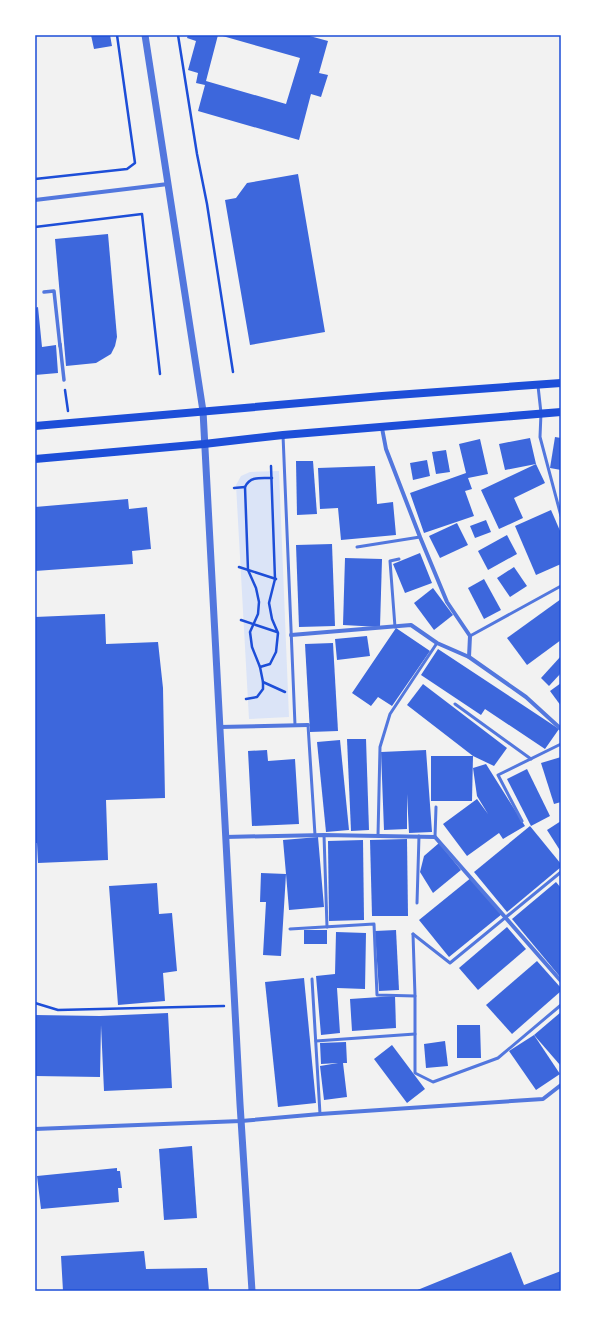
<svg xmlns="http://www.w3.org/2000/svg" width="596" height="1326" viewBox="0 0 596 1326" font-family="'Zilla Slab',serif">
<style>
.green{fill:#dbe4f7}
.building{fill:#3d67dc}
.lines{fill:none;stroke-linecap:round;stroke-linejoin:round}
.path{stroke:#1d4ed8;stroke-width:2.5}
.service{stroke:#5277de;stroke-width:3}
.pedestrian{stroke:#5277de;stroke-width:3.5}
.minor{stroke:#5277de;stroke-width:4}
.tertiary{stroke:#5277de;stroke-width:7}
.secondary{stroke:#1d4ed8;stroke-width:8}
.neatline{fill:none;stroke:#1d4ed8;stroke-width:1.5}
</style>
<rect width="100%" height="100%" fill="#f2f2f2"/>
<path class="green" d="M279,471L289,717L249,719L236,485L241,476L250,472Z"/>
<g class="building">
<path d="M91,35H110L112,46L94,49Z"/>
<path d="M188,35H218L206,81L286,104L300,58L219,35H306L328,41L319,73L328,75L321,97L311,94L299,140L198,111L205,85L196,83L198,73L188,70L196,41L187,38Z"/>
<path d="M298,174L325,332L250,345L225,200L236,198L247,183Z"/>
<path d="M108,234L117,337L115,346L111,354L96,363L66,366L55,239Z"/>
<path d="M38,307L42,347L56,345L58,373L35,375V308Z"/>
<path d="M555,437L561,438V470L550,468Z"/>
<path d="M530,438L536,464L545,483L514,498L523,518L499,529L481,490L536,464L505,470L499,444Z"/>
<path d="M480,439L488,474L468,478L472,489L465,491L474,516L424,533L410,493L466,473L459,444Z"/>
<path d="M446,450L450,472L436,474L432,452Z"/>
<path d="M427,460L430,476L413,480L410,463Z"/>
<path d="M296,461H313L317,514L297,515Z"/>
<path d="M375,466L377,504L393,502L396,535L341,540L338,508L320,509L318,468Z"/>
<path d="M128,499L129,509L147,507L151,549L132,551L133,564L35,571V507Z"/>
<path d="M551,510L561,533V564L536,575L515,526Z"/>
<path d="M486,520L491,532L475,538L470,526Z"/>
<path d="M457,523L468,545L440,558L429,536Z"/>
<path d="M507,535L517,554L488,570L478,551Z"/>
<path d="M332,544L335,626L299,627L296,545Z"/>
<path d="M420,553L432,583L405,593L393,564Z"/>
<path d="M345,558L382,559L380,627L343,625Z"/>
<path d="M514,567L527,586L510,597L497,578Z"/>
<path d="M484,579L501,610L484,619L468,588Z"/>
<path d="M433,588L453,615L434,630L414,603Z"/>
<path d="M561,599V640L527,665L507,638Z"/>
<path d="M105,614L106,644L158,642L163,688L165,798L106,800L108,860L38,863L37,843H35V617Z"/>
<path d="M396,628L430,651L392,706L378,697L371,706L352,693Z"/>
<path d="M367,636L370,656L337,660L335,639Z"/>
<path d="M333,643L338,731L310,732L305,644Z"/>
<path d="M438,649L559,729L545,749L485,709L481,715L421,675Z"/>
<path d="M561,656V673L549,686L541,678Z"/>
<path d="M561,683V706L550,691Z"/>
<path d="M423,684L507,748L494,766L473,756L407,705Z"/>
<path d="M347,739H366L369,830L351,831Z"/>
<path d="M340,740L349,830L326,832L317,742Z"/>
<path d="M267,750L268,761L295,759L299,824L252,826L248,751Z"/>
<path d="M426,750L432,832L409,833L407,794V829L384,830L381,752Z"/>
<path d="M431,756H473L472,801H431Z"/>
<path d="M561,757V802L554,804L541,763Z"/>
<path d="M486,764L525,826L503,839L499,833L467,856L443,824L477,799L488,814L477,796L473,768Z"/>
<path d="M527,769L550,816L531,826L507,779Z"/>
<path d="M561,821V852L547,830Z"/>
<path d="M530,826L561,864V867L507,912L474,872Z"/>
<path d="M318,837L324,907L289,910L286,874L281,956L263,955L266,902H260L261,873L286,874L283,840Z"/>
<path d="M407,839L408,916H372L370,840Z"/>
<path d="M363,840L364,920L329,921L328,841Z"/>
<path d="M439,843L461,870L433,893L420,872L424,856Z"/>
<path d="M472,877L502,914L449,957L419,920Z"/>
<path d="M556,882L561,888V978L512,919Z"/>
<path d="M157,883L159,914L172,913L177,971L163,973L165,1001L118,1005L109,886Z"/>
<path d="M507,927L526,949L478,990L459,968Z"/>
<rect x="304" y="930" width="23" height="14"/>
<path d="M396,930L399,990L379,991L375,931Z"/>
<path d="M336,932L366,933L365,989L337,988L340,1033L321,1035L316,976L335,974Z"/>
<path d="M537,961L561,988V991L512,1034L486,1005Z"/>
<path d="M304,978L316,1103L278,1107L265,982Z"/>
<path d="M395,996L396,1028L352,1031L350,999Z"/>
<path d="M561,1012V1064L560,1065L534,1035Z"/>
<path d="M168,1013L172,1088L104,1091L101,1025L100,1077L35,1076V1015L100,1016Z"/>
<path d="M457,1025H480L481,1058H457Z"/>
<path d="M534,1035L560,1074L536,1090L509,1051Z"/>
<path d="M445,1041L448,1066L426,1068L424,1044Z"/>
<path d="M346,1042L347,1063H343L347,1097L324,1100L320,1066L338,1063L321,1064L320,1043Z"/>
<path d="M392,1045L425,1089L407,1103L374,1059Z"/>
<path d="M192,1146L197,1218L164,1220L159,1149Z"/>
<path d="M117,1168V1171H120L122,1188H118L119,1202L41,1209L37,1176Z"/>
<path d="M144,1251L146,1269L207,1268L209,1291H63L61,1256Z"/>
<path d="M511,1252L524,1285L561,1271V1291H415Z"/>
</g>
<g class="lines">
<g class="path">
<path d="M178,35L197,154L207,204L233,372"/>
<path d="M35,179L127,169L135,163L117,35"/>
<path d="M35,227L142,214L160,374"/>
<path d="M65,390L68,411"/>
<path d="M272,478C261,478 250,476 245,487L248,570L256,588L259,602L258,614L250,632L252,647L260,667L263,682L285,692"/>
<path d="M234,488L245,487"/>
<path d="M239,567L276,579"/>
<path d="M241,620L277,632"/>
<path d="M260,667L270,664L276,652L278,633L272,619L269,603L275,579L271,466"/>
<path d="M246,699L257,697L263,689V682"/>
<path d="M35,1003L58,1010L224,1006"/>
</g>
<g class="service">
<path d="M538,386L541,413L540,437L561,516"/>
<path d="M283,435L295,725"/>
<path d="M357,547L420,537"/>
<path d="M395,627L390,561L399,559"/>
<path d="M470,636L561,586"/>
<path d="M455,704L531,759"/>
<path d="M308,725L315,835"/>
<path d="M522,821L498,775L561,744"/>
<path d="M324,835L327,927"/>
<path d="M378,836L380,747L390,714L437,643"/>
<path d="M435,837L436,807"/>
<path d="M417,903L419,836"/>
<path d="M290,929L374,924L377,995L415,996"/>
<path d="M413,934L415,996V1073L433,1082L498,1058L561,1005"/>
<path d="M413,934L450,963L561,872"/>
<path d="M312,979L320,1114"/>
<path d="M316,1041L415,1034"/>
</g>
<g class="pedestrian">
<path d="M44,292L54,291L60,346"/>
<path d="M60,344L64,380"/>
</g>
<g class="minor">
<path d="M35,200L168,184"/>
<path d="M382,428L386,449L420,537L447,602L470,636L469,657L526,697L561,729"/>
<path d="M291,635L411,625L437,643L469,657"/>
<path d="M219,727L308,725"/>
<path d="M225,837L324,835L435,837L561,981"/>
<path d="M35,1129L241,1121L320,1114L543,1099L561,1085"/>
</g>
<path class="tertiary" d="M145,35L203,411L240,1104L252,1291"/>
<g class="secondary">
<path d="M35,426L382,396L561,383"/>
<path d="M35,459L204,444L283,435L561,412"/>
</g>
</g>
<rect width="596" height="1326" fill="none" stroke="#ffffff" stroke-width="72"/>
<rect x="36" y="36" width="524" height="1254" class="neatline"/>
</svg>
